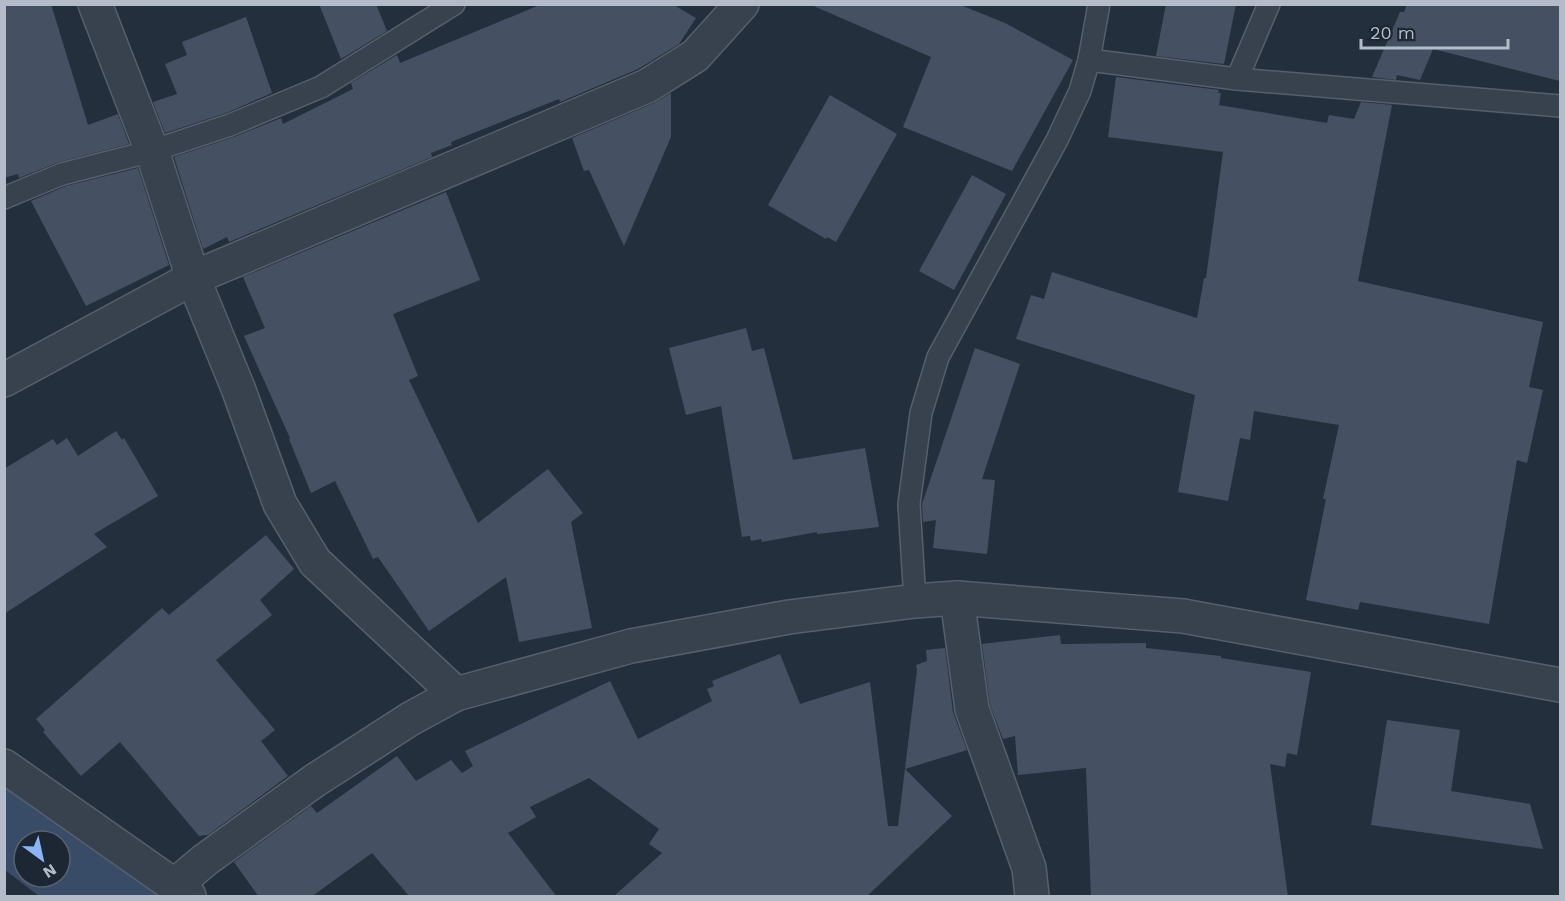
<svg xmlns="http://www.w3.org/2000/svg" width="1565" height="901" viewBox="0 0 1565 901" font-family="'Work Sans',sans-serif">
<style>
.water{fill:#394c67;fill-rule:evenodd}
.building{fill:#455162}
.lines{fill:none;stroke-linecap:round;stroke-linejoin:round}
.service-casing{stroke:#565f6c;stroke-width:24}
.minor-casing{stroke:#565f6c;stroke-width:36}
.service{stroke:#38414e;stroke-width:21}
.minor{stroke:#38414e;stroke-width:33}
</style>
<rect width="100%" height="100%" fill="#242f3e"/>
<path class="water" d="M4,784L166,896H39L5,870ZM24,841H60V877H24Z"/>
<g class="building">
<path d="M4,4H51L88,125L118,114L129,144L59,162L19,178L18,174L4,178Z"/>
<path d="M319,4H376L387,31L341,59Z"/>
<path d="M542,4H672L696,18L679,44L638,69L560,102L559,99L451,142L452,145L431,153L432,157L229,242L227,237L203,249L174,157L234,137L281,118L283,124L353,89L351,83L397,55L400,63Z"/>
<path d="M809,4H958L1005,23L1073,60L1012,171L903,127L931,57Z"/>
<path d="M1166,4H1236L1224,64L1156,56Z"/>
<path d="M1407,4H1560V81L1433,49L1420,80L1397,75L1396,80L1372,77L1400,12H1404Z"/>
<path d="M246,17L272,93L226,113L165,133L153,102L177,94L165,64L187,55L182,42Z"/>
<path d="M1116,77L1219,90L1218,93H1221L1219,105L1327,123L1329,115L1354,119L1361,102L1392,105L1358,281L1543,322L1529,387L1543,390L1527,463L1517,460L1489,624L1360,602L1358,610L1306,600L1326,499H1323L1339,425L1254,411L1250,440L1240,438L1228,501L1178,492L1195,395L1016,339L1031,295L1044,299L1052,272L1197,318L1204,278H1206L1223,152L1108,137Z"/>
<path d="M671,93V137L624,246L589,170L584,171L572,138L654,103Z"/>
<path d="M830,95L897,134L836,242L827,237L826,239L768,205Z"/>
<path d="M138,168L169,265L86,306L31,201L66,186Z"/>
<path d="M972,175L1006,194L954,290L919,271Z"/>
<path d="M446,192L480,280L393,314L418,376L409,380L478,523L548,469L583,513L571,522L592,628L519,642L506,577L429,631L378,557L373,559L335,481L311,493L289,439L290,438L244,336L265,328L243,277Z"/>
<path d="M746,328L752,351L764,348L793,460L865,448L879,527L817,534V532L762,542L761,539L751,541L750,536L742,537L721,406L686,415L669,348Z"/>
<path d="M975,348L1020,364L982,479L995,480L987,554L933,548L936,520L923,522L922,504Z"/>
<path d="M116,431L122,440L124,438L158,496L94,534L107,547L4,614V469L53,439L57,445L67,438L78,456Z"/>
<path d="M266,535L294,569L260,600L272,615L216,660L275,730L261,741L288,776L208,835L199,836L120,742L81,776L43,732L45,730L36,719L162,608L169,615Z"/>
<path d="M1060,635L1061,644L1146,643V648L1221,656V658L1311,672L1297,755L1287,753L1285,767L1270,764L1288,897H1091L1086,768L1018,775L1015,736L1003,739L990,705L982,644Z"/>
<path d="M945,648L953,712L967,750L905,769L952,816L866,897H613L662,853L649,844L659,829L589,778L530,807L536,817L508,833L557,897H410L372,853L311,897H259L234,862L311,806L317,813L397,756L416,781L451,760L462,773L473,766L465,751L610,681L638,739L712,701L707,689L714,686L712,681L780,654L800,704L870,682L888,826H898L917,670L916,665L927,661L926,650Z"/>
<path d="M1387,720L1460,730L1451,791L1530,804L1543,849L1371,825Z"/>
</g>
<g class="lines">
<g class="service-casing">
<g id="service">
<path d="M1089,60L1237,79L1560,106"/>
<path d="M1237,79L1269,4"/>
<path d="M4,198L62,174L152,151L230,125L321,87L454,4"/>
<path d="M915,601L909,504L921,413L938,357L1057,140L1080,91L1089,60L1099,4"/>
</g>
</g>
<g class="minor-casing">
<g id="minor">
<path d="M95,4L152,151L193,278L238,388L280,504L315,562L456,694"/>
<path d="M4,380L193,278L647,86L695,56L742,4"/>
<path d="M957,598L972,709L1029,868L1032,896"/>
<path d="M4,766L189,896"/>
<path d="M174,886L205,860L314,781L410,719L456,694L631,646L789,617L915,601L957,598L1183,616L1560,685"/>
</g>
</g>
<use href="#service" class="service"/>
<use href="#minor" class="minor"/>
</g>
<rect width="1565" height="901" fill="none" stroke="#b4bcc9" stroke-width="12"/>
<g transform="translate(42 859) rotate(147)"><circle r="28" fill="#1d2633" stroke="#59626f" stroke-width="1.5"/>
<path d="M0-4.5L10 22L0 15L-10 22Z" fill="#8ab4f8"/>
<text y="-9" font-size="16" font-weight="bold" text-anchor="middle" fill="#b4bcc9">N</text>
</g>
<path d="M1361 39v9h147v-9" fill="none" stroke="#b4bcc9" stroke-width="3"/>
<text x="1370" y="39" font-size="18" fill="#b4bcc9" stroke="#1d2633" stroke-width="4.5" paint-order="stroke">20 m</text>
</svg>
